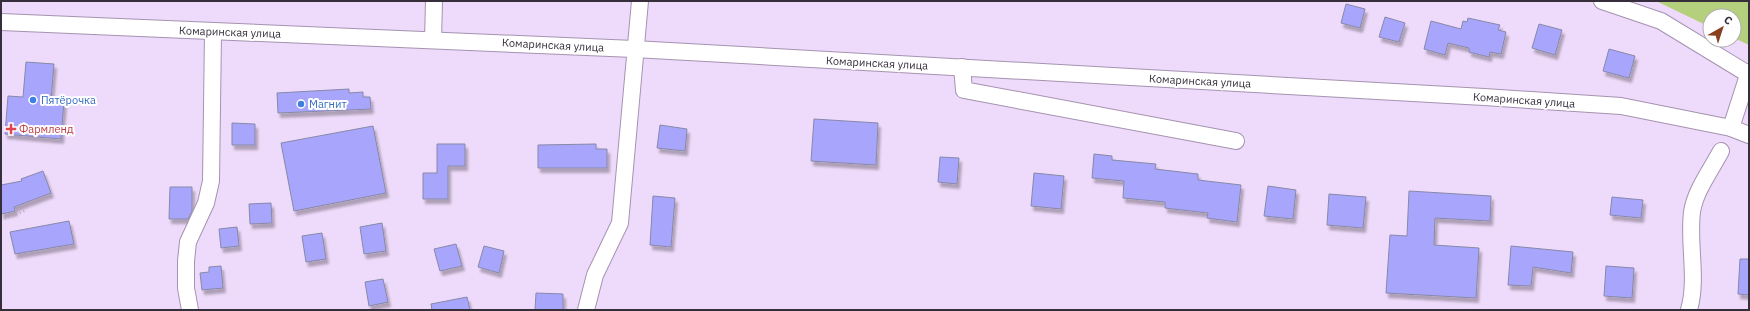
<svg xmlns="http://www.w3.org/2000/svg" width="1750" height="311" viewBox="0 0 1750 311" font-family="'IBM Plex Sans',sans-serif">
<style>
.green{fill:#b5d07c}
.building{fill:#a8a6fc;stroke:#8788a8;filter:url(#shadow)}
.lines{fill:none;stroke-linecap:round;stroke-linejoin:round}
.minor-casing{stroke:#a593b0;stroke-width:18}
.path{stroke:#b4a4be;stroke-width:2.5;stroke-dasharray:1 3;stroke-linecap:butt}
.minor{stroke:#fff;stroke-width:16}
.shop-dot{fill:#3f7fe0;stroke:#fff;stroke-width:1.5}
.health-dot{fill:#e0444e;stroke:#fff;stroke-width:1.5}
.labels{text-anchor:middle;dominant-baseline:central;stroke-width:4;stroke-linejoin:round;paint-order:stroke}
.street-label{font-size:11px;fill:#362f3b;stroke:#fff}
.shop-label{font-size:11px;fill:#366cbe;stroke:#fff;text-anchor:start}
.health-label{font-size:11px;fill:#be3a42;stroke:#fff;text-anchor:start}
</style>
<defs>
<filter id="shadow"><feDropShadow dx="2.5" dy="4.5" stdDeviation="1" flood-color="#0004"/></filter>
</defs>
<rect width="100%" height="100%" fill="#eedafa"/>
<path class="green" d="M1656,1H1749V45L1734,38V16H1710V27Z"/>
<g class="building">
<path d="M1346,4L1365,9L1360,28L1341,23Z"/>
<path d="M1385,17L1405,23L1399,42L1379,37Z"/>
<path d="M1468,18L1500,25L1498,30L1506,32L1501,54L1490,52L1489,57L1469,52V48L1448,43L1445,55L1424,49L1431,21L1461,29L1463,21L1467,22Z"/>
<path d="M1539,24L1562,30L1555,55L1532,48Z"/>
<path d="M1609,49L1635,56L1629,78L1603,71Z"/>
<path d="M26,62L54,64L51,99L64,101L61,139L5,134L8,96L23,97Z"/>
<path d="M349,89V93L363,92V97H370L371,109L278,113L277,93Z"/>
<path d="M814,119L878,123L876,165L811,161Z"/>
<path d="M232,123L255,124V145H232Z"/>
<path d="M660,125L687,129L685,151L657,148Z"/>
<path d="M373,126L386,193L294,211L281,143Z"/>
<path d="M437,144H465V166H448V199H423V173H437Z"/>
<path d="M596,144V149H607V168H538V145Z"/>
<path d="M1094,154L1112,156V160L1156,164L1155,169L1198,174V180L1241,185L1237,222L1207,218L1208,213L1165,208V202L1123,198L1124,181L1092,178Z"/>
<path d="M940,157L959,158L957,184L938,182Z"/>
<path d="M43,171L51,193L14,207L15,211L1,214V185L22,181L21,179Z"/>
<path d="M1034,173L1064,176L1061,209L1031,206Z"/>
<path d="M1268,186L1296,190L1293,219L1264,216Z"/>
<path d="M170,187H192V211L188,219H169Z"/>
<path d="M1409,191L1491,196L1490,221L1435,218L1434,245L1479,248L1476,298L1386,293L1390,235L1407,236Z"/>
<path d="M1329,194L1366,197L1363,228L1327,225Z"/>
<path d="M653,196L675,198L671,247L650,245Z"/>
<path d="M1612,197L1643,200L1641,218L1610,215Z"/>
<path d="M271,203L272,223L250,224L249,204Z"/>
<path d="M69,221L74,244L15,254L10,232Z"/>
<path d="M382,223L386,251L364,254L360,227Z"/>
<path d="M237,227L239,246L221,248L219,229Z"/>
<path d="M322,233L326,259L306,262L302,236Z"/>
<path d="M456,244L462,266L440,271L434,249Z"/>
<path d="M484,246L504,251L499,273L478,267Z"/>
<path d="M1511,246L1573,252L1571,273L1533,267L1531,286L1508,285Z"/>
<path d="M1740,259H1749V295L1738,294Z"/>
<path d="M221,266L223,288L202,290L200,273L209,272V267Z"/>
<path d="M1606,266L1634,268L1632,298L1604,296Z"/>
<path d="M383,279L388,302L369,306L365,282Z"/>
<path d="M536,293L563,294V310H535Z"/>
<path d="M467,297L470,310H432L431,304Z"/>
</g>
<g class="lines">
<g class="minor-casing">
<g id="minor">
<path d="M1602,1L1661,21L1748,74"/>
<path d="M1,22L634,49L1484,97L1621,106L1731,128L1749,135"/>
<path d="M433,40L434,1"/>
<path d="M962,67L964,90L1236,141"/>
<path d="M1731,128L1749,72"/>
<path d="M190,310L186,288V261L188,242L206,203L211,181L213,32"/>
<path d="M586,310L595,275L620,223L640,1"/>
<path d="M1689,310C1698,278 1688,245 1692,212C1695,191 1711,170 1721,151"/>
</g>
</g>
<path class="path" d="M1,220L27,210"/>
<use href="#minor" class="minor"/>
</g>
<g class="shop-dot">
<circle cx="33" cy="100" r="4"/>
<circle cx="301" cy="104" r="4"/>
</g>
<path class="health-dot" d="M9 123h4v4h4v4h-4v4h-4v-4h-4v-4h4z"/>
<g class="labels">
<g class="street-label">
<text transform="translate(230 32) rotate(2)">Комаринская улица</text>
<text transform="translate(553 45) rotate(3)">Комаринская улица</text>
<text transform="translate(877 63) rotate(3)">Комаринская улица</text>
<text transform="translate(1200 81) rotate(3)">Комаринская улица</text>
<text transform="translate(1524 100) rotate(4)">Комаринская улица</text>
</g>
<g class="shop-label">
<text x="41" y="100">Пятёрочка</text>
<text x="309" y="104">Магнит</text>
</g>
<g class="health-label">
<text x="19" y="129">Фармленд</text>
</g>
</g>
<rect width="1750" height="311" fill="none" stroke="#362f3b" stroke-width="4"/>
<g transform="translate(1722 28) rotate(39)"><circle r="19" fill="#ffffff" stroke="#afacb1"/>
<path d="M0-3L7 15L0 10L-7 15Z" fill="#88401f"/>
<text y="-6" font-size="11" font-weight="bold" text-anchor="middle" fill="#362f3b">С</text>
</g>
</svg>
